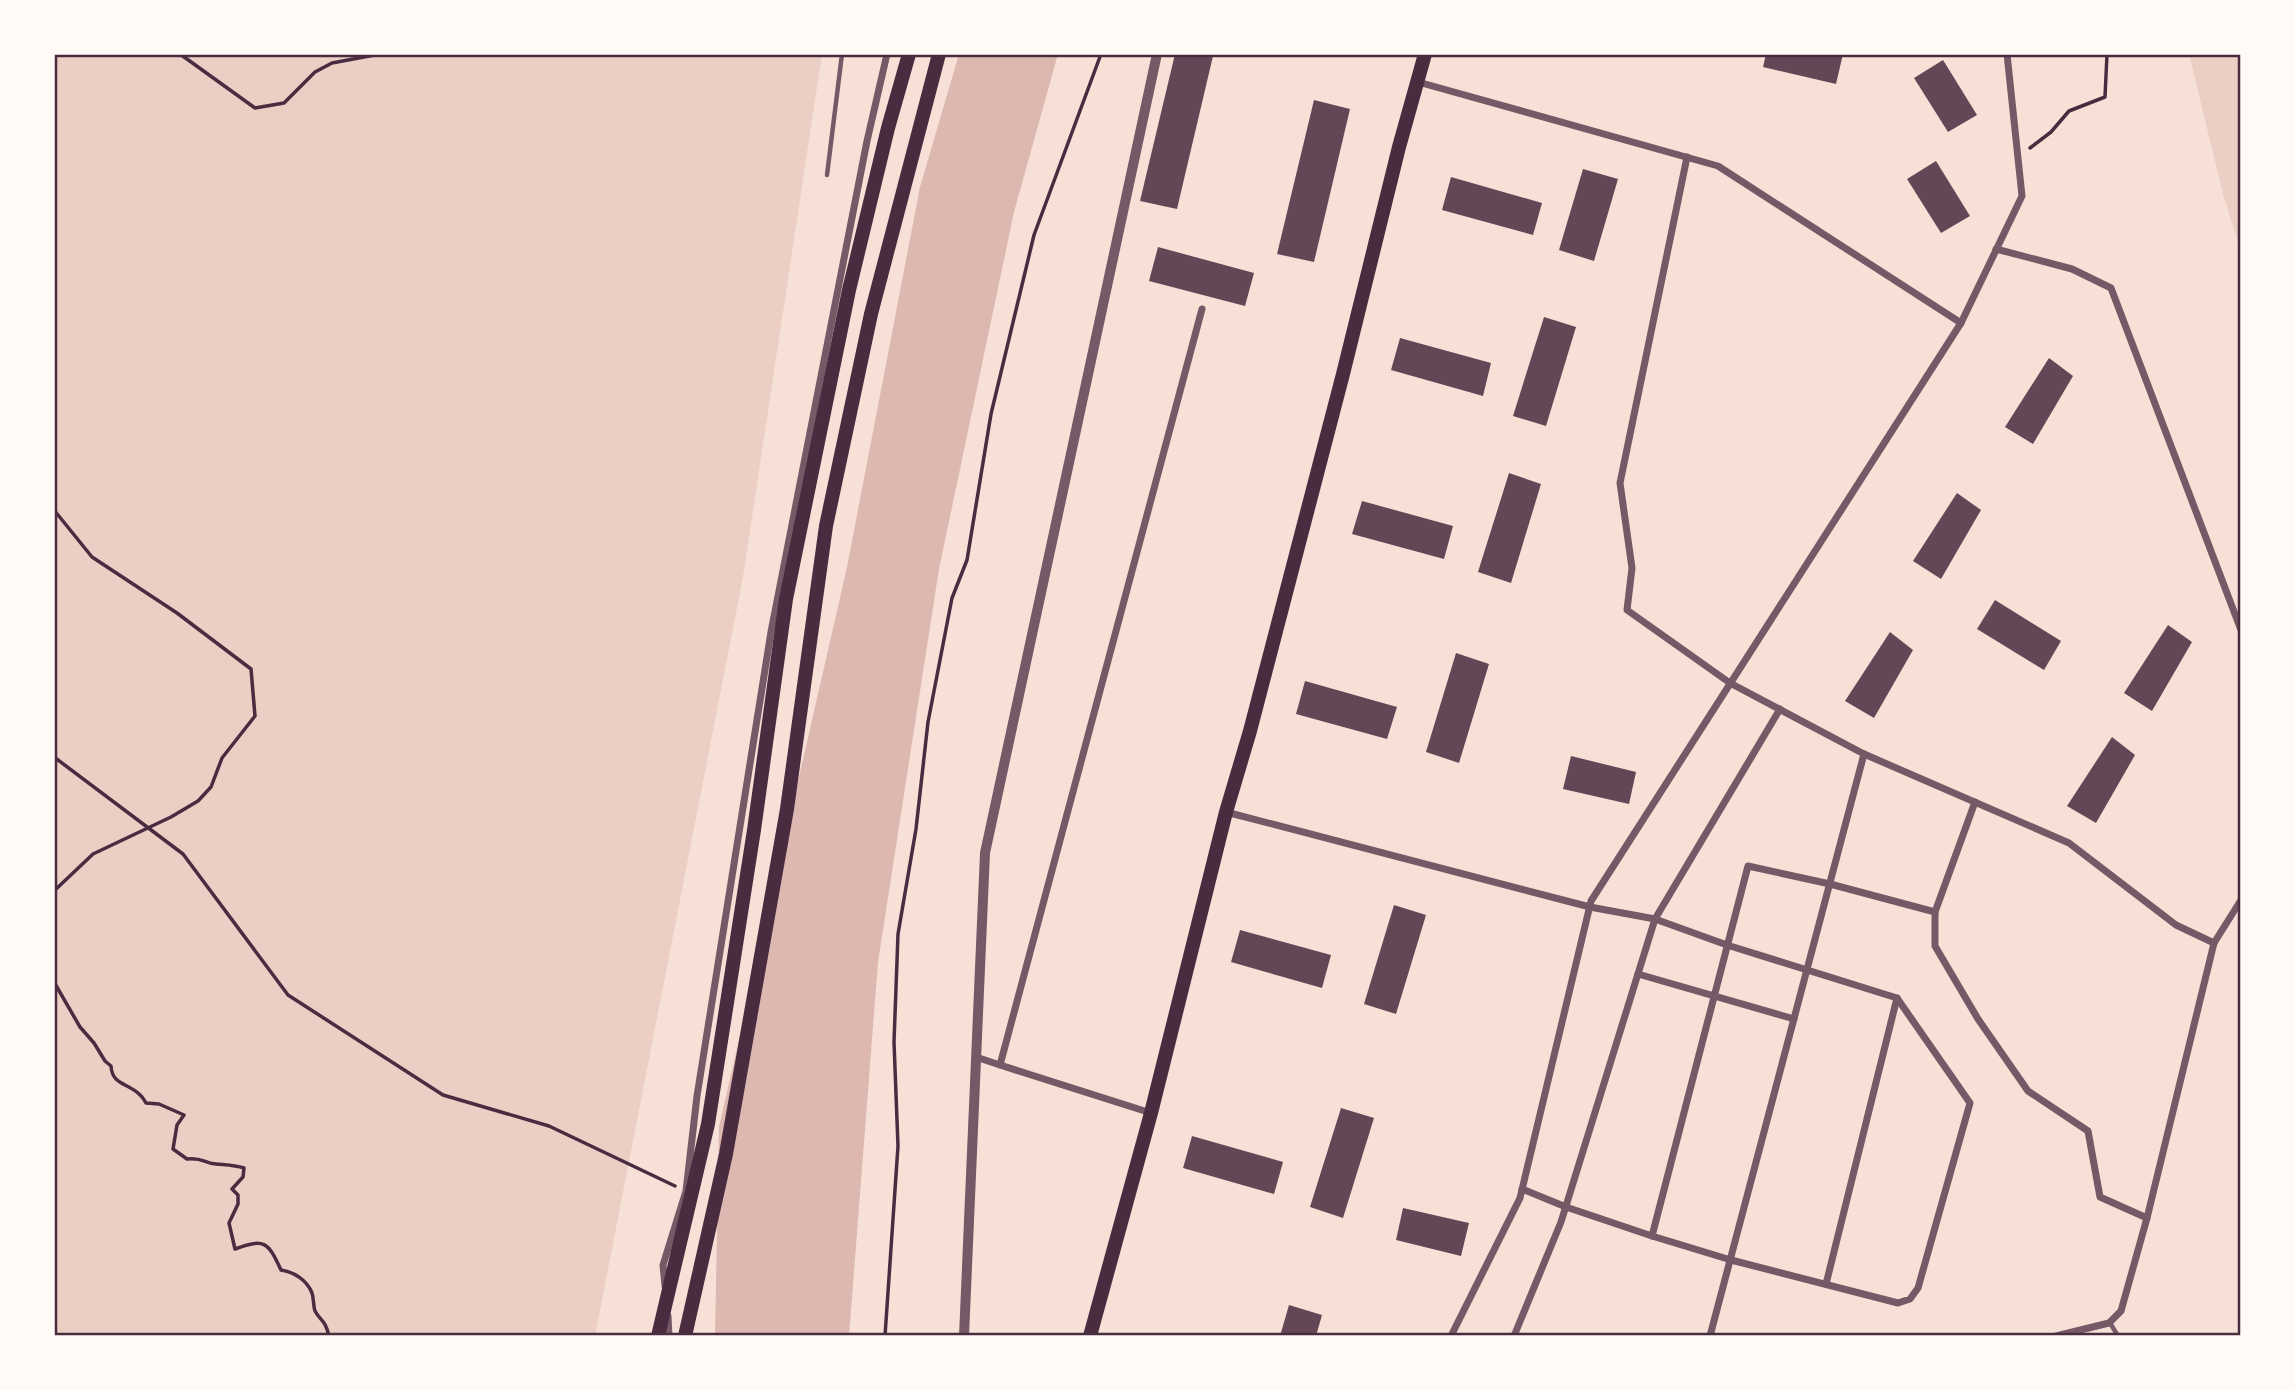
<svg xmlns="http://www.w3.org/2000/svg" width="2295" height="1390" viewBox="0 0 2295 1390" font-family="'Source Sans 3',sans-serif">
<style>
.green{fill:#ebcfc5}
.water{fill:#dcb8b0}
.building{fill:#644757}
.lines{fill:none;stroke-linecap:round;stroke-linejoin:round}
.path{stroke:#4a2c40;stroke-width:3.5}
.service{stroke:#755966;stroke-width:4.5}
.minor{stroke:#755966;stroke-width:7}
.tertiary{stroke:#755966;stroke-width:10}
.primary{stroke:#4a2c40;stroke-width:14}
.trunk{stroke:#4a2c40;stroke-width:14}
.neatline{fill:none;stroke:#4a2c40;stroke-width:2.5}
</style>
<rect width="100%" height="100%" fill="#f7e1d7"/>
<g class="green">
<path d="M54,54H822L743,577L595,1336H54Z"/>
<path d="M2189,54H2241V251L2223,194Z"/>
</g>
<path class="water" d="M959,54H1058L1014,212L939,569L878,962L849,1336H715L719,1127L847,567L920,187Z"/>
<g class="building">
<path d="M1175,54L1213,56L1177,209L1140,201Z"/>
<path d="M1766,54H1843L1836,84L1763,67Z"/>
<path d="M1943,60L1977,115L1948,132L1914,78Z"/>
<path d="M1314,100L1350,109L1314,262L1277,254Z"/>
<path d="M1936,161L1970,216L1941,233L1907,179Z"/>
<path d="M1583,169L1618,179L1594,261L1559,250Z"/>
<path d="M1451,177L1542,203L1533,235L1442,210Z"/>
<path d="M1158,247L1254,273L1245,306L1149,281Z"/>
<path d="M1544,317L1576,327L1546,426L1513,416Z"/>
<path d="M1400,338L1491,363L1483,396L1391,370Z"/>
<path d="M2049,358L2073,376L2033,444L2005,427Z"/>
<path d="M1509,473L1541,484L1511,583L1478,572Z"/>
<path d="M1957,493L1981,510L1941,579L1913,561Z"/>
<path d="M1362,501L1453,526L1444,559L1352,534Z"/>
<path d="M1995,600L2061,641L2044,670L1977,629Z"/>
<path d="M2168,625L2192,642L2152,711L2124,693Z"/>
<path d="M1890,632L1913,650L1874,718L1845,701Z"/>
<path d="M1456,653L1489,664L1459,763L1426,752Z"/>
<path d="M1305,681L1397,707L1387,739L1296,714Z"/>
<path d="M2112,737L2135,755L2096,823L2067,806Z"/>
<path d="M1571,756L1636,772L1629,804L1563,789Z"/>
<path d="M1394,905L1426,915L1396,1014L1364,1004Z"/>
<path d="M1240,930L1331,955L1322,988L1231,962Z"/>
<path d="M1341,1108L1374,1118L1343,1218L1310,1207Z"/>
<path d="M1192,1136L1283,1162L1274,1194L1183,1168Z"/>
<path d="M1403,1208L1469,1223L1461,1256L1396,1240Z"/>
<path d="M1289,1305L1322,1315L1316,1336H1280Z"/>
</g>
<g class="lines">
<g class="path">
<path d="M180,54L255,108L284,103L315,72L332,63L380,54"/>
<path d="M2030,148L2051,132L2069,111L2105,97L2107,54"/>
<path d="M54,510L92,557L177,613L251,669L255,716L222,758L211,787L198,801L171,817L93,854L54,891"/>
<path d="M54,757L183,854L288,995L443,1095L549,1126L675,1186"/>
<path d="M54,982L80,1027L94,1043L105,1061L111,1066C112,1085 128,1083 139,1094C142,1096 144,1100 146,1103L159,1104L184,1115L177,1125L173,1149L187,1159C203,1157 203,1163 216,1164C226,1165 234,1165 244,1168L243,1177L232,1189L238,1195V1204L229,1223L235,1249C265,1238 268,1242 281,1270C294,1272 307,1280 312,1293C314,1299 313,1305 315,1311C321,1322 325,1319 329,1336"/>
<path d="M346,1336H347"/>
<path d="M885,1336L898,1146L894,1042L898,934L916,829L928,722L952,598L967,560L991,414L1034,235L1101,54"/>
</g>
<g class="service">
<path d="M827,175L842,54"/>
<path d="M2110,1323L2118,1336"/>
</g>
<g class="minor">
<path d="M1418,82L1718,166L1961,323"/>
<path d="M1687,157L1620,483L1632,568L1627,610L1730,683L1864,754L2069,843L2176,925L2214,943L2147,1218L2121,1311L2109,1323L2056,1336"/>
<path d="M1996,249L2072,269L2111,288L2241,630"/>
<path d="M1226,812L1590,907L1655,919L1727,945L1897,998L1970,1103L1918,1288L1910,1299L1898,1303L1731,1260L1652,1236C1684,1113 1716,989 1748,866L1830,884L1935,912V946L1978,1019L2028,1091L2088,1131L2100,1197L2147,1218"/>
<path d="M1935,912L1975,802"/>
<path d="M2214,943L2241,900"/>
<path d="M1638,974L1794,1019"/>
<path d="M976,1057L1000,1065"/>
<path d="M1151,1113L1000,1065L1202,309"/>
<path d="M1522,1189L1566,1207L1652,1236"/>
<path d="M1826,1284L1897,998"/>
<path d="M665,1286L663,1265L686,1191L697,1096L771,632L867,141L887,54"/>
<path d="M668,1316L669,1336"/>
<path d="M1451,1336L1520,1198L1591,901L1961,323L2022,196L2007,54"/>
<path d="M1514,1336L1561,1222L1655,919L1780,709"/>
<path d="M1710,1336L1864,754"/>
</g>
<path class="tertiary" d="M964,1336L985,853L1157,54"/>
<path class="primary" d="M1090,1336L1151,1113L1226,812L1250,731L1343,374L1399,147L1425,54"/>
<g class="trunk">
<path d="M658,1336L708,1124L754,830L786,599L849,290L888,128L909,54"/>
<path d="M685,1336L726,1154L787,809L826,526L871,314L939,54"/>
</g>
</g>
<rect width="2295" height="1390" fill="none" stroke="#fffaf5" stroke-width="112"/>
<rect x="56" y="56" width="2183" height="1278" class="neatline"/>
</svg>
